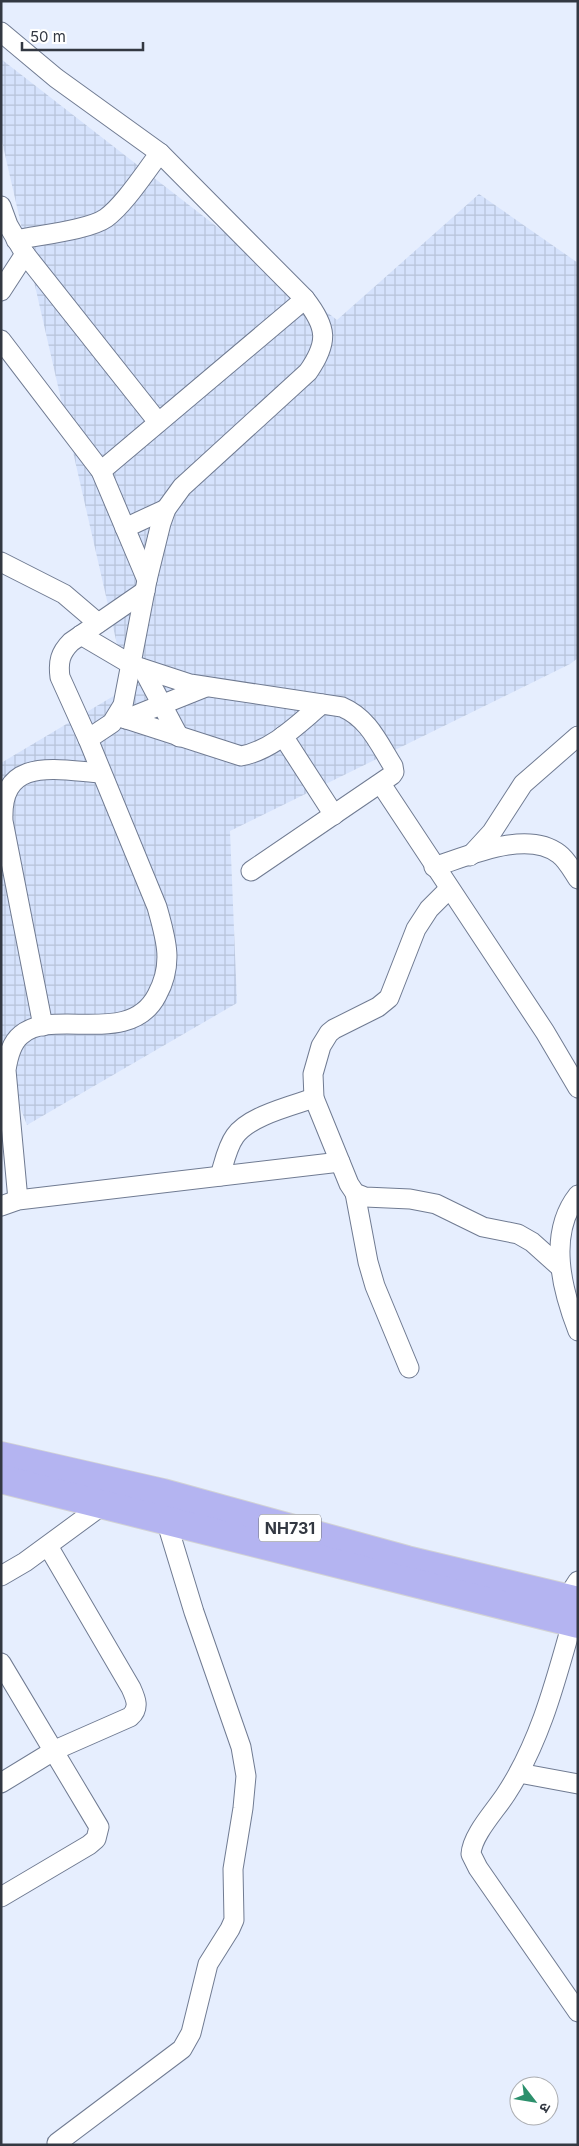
<svg xmlns="http://www.w3.org/2000/svg" width="579" height="2146" viewBox="0 0 579 2146" font-family="Inter,'Noto Sans Devanagari',sans-serif">
<style>
.industrial{fill:url(#industrial-grid)}
.lines{fill:none;stroke-linecap:round;stroke-linejoin:round}
.minor-casing{stroke:#707b92;stroke-width:21}
.highway-casing{stroke:#d2d3d5;stroke-width:30}
.minor{stroke:#fff;stroke-width:19}
.highway{stroke:#b4b4f1;stroke-width:28}
.labels{text-anchor:middle;dominant-baseline:central;stroke-width:5;stroke-linejoin:round;paint-order:stroke}
.shield{fill:#fff;stroke:#70747b;stroke-width:1}
.shield-label{font-size:16px;font-weight:bold;fill:#333842}
</style>
<defs>
<pattern id="industrial-grid" width="8" height="8" patternUnits="userSpaceOnUse" patternTransform="scale(1.25)"><rect width="8" height="8" fill="#d5e2fc"/><path d="M0 4h8M4 0v8" fill="none" stroke="#b7c3d9"/></pattern>
</defs>
<rect width="100%" height="100%" fill="#e6eefe"/>
<path class="industrial" d="M1,59L337,320L479,194L578,263V658L570,664L230,831L237,1003L27,1125L1,1058V763L127,688L1,137Z"/>
<g class="lines">
<g class="minor-casing">
<g id="minor">
<path d="M1,32L56,78L160,153L305,299C327,327 329,342 308,372L182,487L166,509L161,523L147,580L123,705L112,723L88,739"/>
<path d="M1,206L8,225L25,254L158,422"/>
<path d="M16,240C39,235 89,230 106,218C125,204 145,172 160,153"/>
<path d="M1,291L25,254"/>
<path d="M1,340L101,471L147,580"/>
<path d="M101,471L305,299"/>
<path d="M125,528L166,509"/>
<path d="M1,562L64,594L98,623"/>
<path d="M81,635L132,665L190,684L342,707C368,718 378,742 393,766L394,772L392,775L251,871"/>
<path d="M143,669L179,737"/>
<path d="M117,716L241,756C273,750 298,724 322,704"/>
<path d="M126,719L206,687"/>
<path d="M283,736L334,815"/>
<path d="M381,784L545,1032L578,1088"/>
<path d="M470,856L492,832L523,784L578,736"/>
<path d="M434,867C468,856 527,829 559,854C567,860 572,870 578,879"/>
<path d="M449,889L429,909L416,929L389,998L378,1007L334,1029L329,1033L321,1046L313,1074L314,1098L349,1184L355,1193L365,1197L410,1199L436,1204L483,1227L518,1234L532,1242L560,1267"/>
<path d="M43,1026L3,821C0,755 57,770 101,773"/>
<path d="M220,1176C224,1163 227,1147 235,1136C249,1116 291,1106 314,1098"/>
<path d="M355,1193L368,1262L375,1286L409,1368"/>
<path d="M578,1195C547,1234 562,1290 578,1331"/>
<path d="M18,1200L6,1070C8,1057 11,1043 21,1035C53,1007 130,1048 157,995C174,964 166,939 157,907L88,739L60,677C58,662 60,653 71,642L145,591"/>
<path d="M1,1206L18,1200L340,1162"/>
<path d="M1,1576L25,1562L104,1504"/>
<path d="M567,1598L578,1581"/>
<path d="M572,1623C555,1683 540,1742 506,1794C495,1811 472,1835 471,1854L478,1868L578,2012"/>
<path d="M1,1663L99,1827L96,1839L89,1845L1,1897"/>
<path d="M519,1773L578,1784"/>
<path d="M1,1783L55,1750L130,1717C140,1708 136,1699 131,1688L48,1546"/>
<path d="M57,2143L182,2049L191,2033L208,1964L230,1929L234,1920L233,1869L243,1808L246,1776L241,1747L194,1612L166,1520"/>
</g>
</g>
<g class="highway-casing">
<g id="highway">
<path d="M1,1456L163,1493L407,1560L578,1601"/>
<path d="M1,1479L578,1624"/>
</g>
</g>
<use href="#minor" class="minor"/>
<use href="#highway" class="highway"/>
</g>
<g class="labels">
<rect class="shield" x="259" y="1514.5" width="62" height="27" rx="4"/>
<g class="shield-label">
<text x="290" y="1528">NH731</text>
</g>
</g>
<rect width="579" height="2146" fill="none" stroke="#333842" stroke-width="5"/>
<g transform="translate(534 2101) rotate(121)"><circle r="24" fill="#ffffff" stroke="#adafb3"/>
<path d="M0-4L9 19L0 12L-9 19Z" fill="#2c906c"/>
<text y="-8" font-size="14" font-weight="bold" text-anchor="middle" fill="#333842">उ</text>
</g>
<path d="M22 42v8h121v-8" fill="none" stroke="#333842" stroke-width="2.5"/>
<text x="30" y="42" font-size="15" fill="#333842" stroke="#ffffff" stroke-width="4" paint-order="stroke">50 m</text>
</svg>
